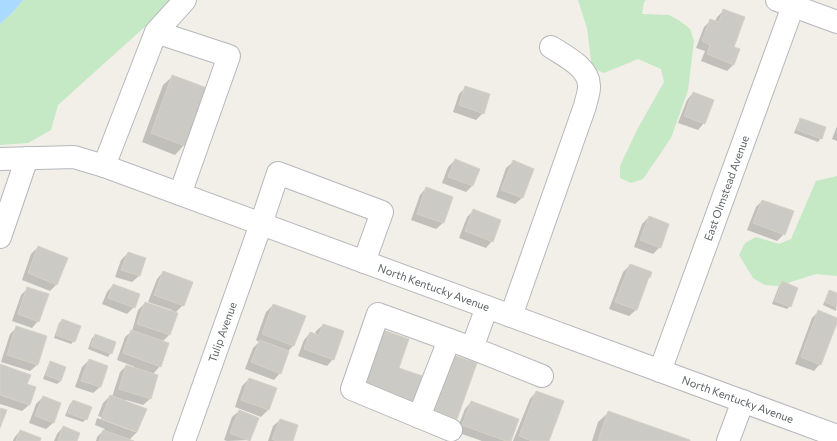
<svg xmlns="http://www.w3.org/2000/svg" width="837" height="441" viewBox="0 0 837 441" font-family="Commissioner,sans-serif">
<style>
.green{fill:#c5e8c5}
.water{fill:#aadaff}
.shadow{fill:#0003}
.building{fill:#cccac5;stroke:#d6d1c6}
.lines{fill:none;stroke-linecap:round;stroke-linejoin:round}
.minor-casing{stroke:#b5b8bc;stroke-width:24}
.minor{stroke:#fff;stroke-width:22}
.labels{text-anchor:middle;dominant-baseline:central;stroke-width:3;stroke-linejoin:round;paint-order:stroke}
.street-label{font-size:11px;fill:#5f6368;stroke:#fff}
</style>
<rect width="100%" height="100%" fill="#f1efe8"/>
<g class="green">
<path d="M23,0H169L149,23L58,105L51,130L28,143L0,145V24L13,12Z"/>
<path d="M578,0H646L644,2L642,14L669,15L680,21L690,29L694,41L688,90L671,138L643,179L631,183L620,178V166L637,130L664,82L661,69L638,59L604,73L592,68L587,28Z"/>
<path d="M837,176V276L816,274L778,286L765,285L753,278L739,255L745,243L756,237L779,244L791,239L816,181Z"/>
</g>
<path class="water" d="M0,0H23L13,12L0,24Z"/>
<g class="shadow">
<path d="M724,10L732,47L734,64L727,71L701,61L705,51L696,48L704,27L711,20L715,22L717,17Z"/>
<path d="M173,76L184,145L175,155L142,142L163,85Z"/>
<path d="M466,87L483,113L476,120L453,112L459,94Z"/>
<path d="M693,93L704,123L698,130L678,123L687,100Z"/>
<path d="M801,119L821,138L818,142L794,133L798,123Z"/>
<path d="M837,126V141L832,139Z"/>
<path d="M455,160L472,186L466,192L442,183L448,167Z"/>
<path d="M513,162L532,169L522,198L515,204L496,197L506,168Z"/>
<path d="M426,188L452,197L443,223L436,229L411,220L420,195Z"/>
<path d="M762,201L784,234L777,241L747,230L756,207Z"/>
<path d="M473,211L492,241L486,248L459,238L467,217Z"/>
<path d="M649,217L660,247L653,254L634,247L642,224Z"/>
<path d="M38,247L57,284L50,291L22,280L31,254Z"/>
<path d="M128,253L145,259L139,276L132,282L115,277L121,260Z"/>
<path d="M630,265L649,277L647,279L636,310L629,316L609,309L623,272Z"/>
<path d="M163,272L183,305L175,313L176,314L169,335L162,342L160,366L153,374L157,375L150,399L143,405L126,400L125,402L145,409L137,432L129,440L132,441H96L97,437L105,429L95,425L97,418L135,432V430L98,416L103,403L110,396L112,397L120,372L126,366L135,368V367L117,360L125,337L132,331L138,310L145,303L171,312L172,310L148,302L157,279Z"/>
<path d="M782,283L790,306L787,309L772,304L779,286Z"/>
<path d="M113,285L134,307L127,314L102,304L107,292Z"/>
<path d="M28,288L38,321L32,328L12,321L21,295Z"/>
<path d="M830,291L837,294L836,311L823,305L827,295Z"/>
<path d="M273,305L293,346L289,350L280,373L274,380L245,369L253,348L259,342L256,340L266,312Z"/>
<path d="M818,312L837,320L820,364L814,371L795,364L812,318Z"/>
<path d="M62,320L74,341L71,344L54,338L59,323Z"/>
<path d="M323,325L333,359L327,366L298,356L304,340L310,333L315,335L316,331Z"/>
<path d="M16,328L46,337L37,365L30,371L1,362L10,334Z"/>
<path d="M96,335L111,353L108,357L88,349L92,338Z"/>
<path d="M89,360L107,366L100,387L93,393L75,387L82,367Z"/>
<path d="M51,363L61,381L57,384L43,379L48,366Z"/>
<path d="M440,364L456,418L446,428L420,418Z"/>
<path d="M0,366L26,385L35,388L29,405L22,411L0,404Z"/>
<path d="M249,379L276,389L268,410L261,417L235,407L242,386Z"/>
<path d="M536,392L548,441H513L530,399Z"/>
<path d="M43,397L53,423L46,429L29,423L36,404Z"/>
<path d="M73,401L86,419L83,422L65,416L70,404Z"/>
<path d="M471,402L510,441H482L456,432L465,409Z"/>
<path d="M239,411L249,440L227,441L224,440L232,417Z"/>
<path d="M608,413L689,441H592L598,422Z"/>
<path d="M280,420L291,441H268L273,426Z"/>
<path d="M63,427L76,441H54L57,434Z"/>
<path d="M20,431L39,441H13L14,438Z"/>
</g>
<g class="building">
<path d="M723,9L745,17L734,47L740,49L734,65L707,54L710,45L702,41L710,19L719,22Z"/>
<path d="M172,75L207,88L185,146L151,133Z"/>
<path d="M465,86L490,94L484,114L459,105Z"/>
<path d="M693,92L714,100L705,124L684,116Z"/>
<path d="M800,118L826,127L822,139L797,130Z"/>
<path d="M455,159L480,169L473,186L448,177Z"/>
<path d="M513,160L534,169L523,198L501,190Z"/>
<path d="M426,187L453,197L444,223L417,214Z"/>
<path d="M762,200L794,211L785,235L753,223Z"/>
<path d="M473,209L501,220L493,242L465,231Z"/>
<path d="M649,216L669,224L661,248L640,240Z"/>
<path d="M38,246L68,258L57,285L28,273Z"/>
<path d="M128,252L146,258L140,276L121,270Z"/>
<path d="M630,264L652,272L650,278L649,277L637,310L615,302Z"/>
<path d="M163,271L193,282L184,306L154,295Z"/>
<path d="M782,281L798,288L791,307L775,301Z"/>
<path d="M113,284L140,294L135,308L108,298Z"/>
<path d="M27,287L49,294L39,322L18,314Z"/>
<path d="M829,290L837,293V307L825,302Z"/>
<path d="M145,302L178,313L170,335L137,324Z"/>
<path d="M273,304L306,316L294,346L262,334Z"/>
<path d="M818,310L837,318V323L821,365L801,357Z"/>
<path d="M62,319L81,326L75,342L56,335Z"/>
<path d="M323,324L344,331L334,360L304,349L310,332L319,335Z"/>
<path d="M16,326L47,336L38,365L7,355Z"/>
<path d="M131,330L169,343L161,367L123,353Z"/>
<path d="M383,330L409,339L399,368L428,378L418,405L363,385Z"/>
<path d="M95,334L116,342L112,354L91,346Z"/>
<path d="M260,340L289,351L281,374L251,362Z"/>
<path d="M450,354L477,363L457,419L429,409Z"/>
<path d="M89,359L108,366L101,387L81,381Z"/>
<path d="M50,361L66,367L61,381L46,375Z"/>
<path d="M0,364L31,375L27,384L36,387L30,405L0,395Z"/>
<path d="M126,365L158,375L151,399L119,389Z"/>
<path d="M249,378L277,388L269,410L241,400Z"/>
<path d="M536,391L564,401L549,441H532L519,436Z"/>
<path d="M110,395L147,409L137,432L101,419Z"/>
<path d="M43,396L61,403L54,423L35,416Z"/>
<path d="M73,400L92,407L87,420L68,413Z"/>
<path d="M471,401L519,419L511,441H506L462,425Z"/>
<path d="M0,408L7,410L0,428Z"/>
<path d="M239,410L259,418L250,441L230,433Z"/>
<path d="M608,411L690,440V441H598Z"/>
<path d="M280,419L298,425L293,441H276L272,439Z"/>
<path d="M63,426L80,433L77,441H58Z"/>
<path d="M20,430L41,438L40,441H16Z"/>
<path d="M103,430L134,441H99Z"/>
</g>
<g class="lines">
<g class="minor-casing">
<g id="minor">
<path d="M777,0L837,22"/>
<path d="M156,32L185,0"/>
<path d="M0,159L74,157L104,166L837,436"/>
<path d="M104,166L156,32L229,56L180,194"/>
<path d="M0,237L27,158"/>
<path d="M487,307L472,348L542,376"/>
<path d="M511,316L585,106C586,100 589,94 589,87C590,68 565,56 551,47"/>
<path d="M660,371L793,6"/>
<path d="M419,417L449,340"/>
<path d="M451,430L352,389L378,314L472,348"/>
<path d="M184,441L261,224L278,173L382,212L364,262"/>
<path d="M728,441L743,401"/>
</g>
</g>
<use href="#minor" class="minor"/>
</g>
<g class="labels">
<g class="street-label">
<text transform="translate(726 188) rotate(-70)">East Olmstead Avenue</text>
<text transform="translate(434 287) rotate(20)">North Kentucky Avenue</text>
<text transform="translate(222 332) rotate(-70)">Tulip Avenue</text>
<text transform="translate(738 399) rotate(20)">North Kentucky Avenue</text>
</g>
</g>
</svg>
